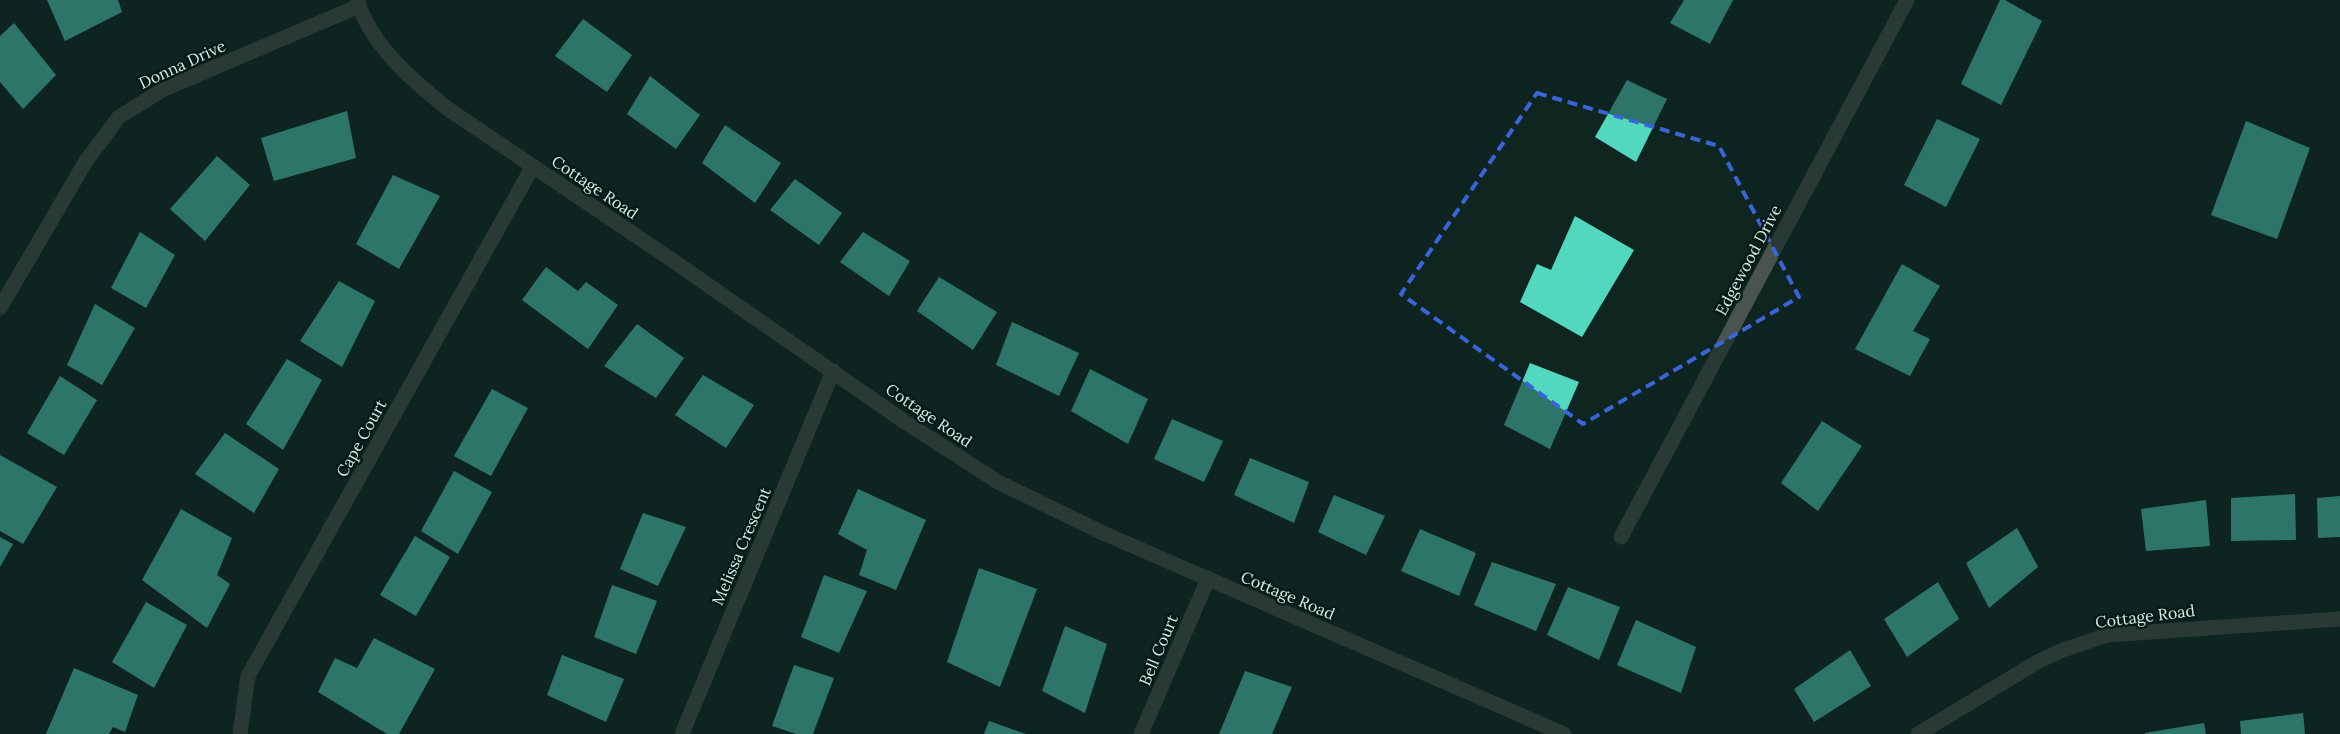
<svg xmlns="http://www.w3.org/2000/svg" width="2340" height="734" viewBox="0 0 2340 734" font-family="Lora,serif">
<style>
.building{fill:#52d8bf}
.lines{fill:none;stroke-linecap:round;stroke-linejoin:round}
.minor{stroke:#495451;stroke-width:15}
.marked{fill:none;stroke:#3a65da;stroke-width:4;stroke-dasharray:10 6;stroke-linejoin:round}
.labels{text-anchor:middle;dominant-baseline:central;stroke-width:5;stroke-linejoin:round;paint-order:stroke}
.street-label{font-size:16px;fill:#dbe9e5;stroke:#051b17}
</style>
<rect width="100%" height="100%" fill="#0e2520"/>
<g class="building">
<path d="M47,0H118L122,12L65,41Z"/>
<path d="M1684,0H1733L1710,44L1670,23Z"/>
<path d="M2000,0H2005L2042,21L2001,105L1961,84Z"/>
<path d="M583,19L632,55L607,92L555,56Z"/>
<path d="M14,23L56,75L23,109L0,82V36Z"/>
<path d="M650,76L700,115L676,149L627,114Z"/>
<path d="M1627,80L1667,99L1636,162L1595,137Z"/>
<path d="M347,111L356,158L274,181L261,138Z"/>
<path d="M1937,119L1980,139L1946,207L1904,185Z"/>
<path d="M2246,121L2310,148L2277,239L2211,215Z"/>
<path d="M725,125L781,163L755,203L702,163Z"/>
<path d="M217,156L250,185L205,241L170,209Z"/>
<path d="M393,175L440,196L399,269L356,244Z"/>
<path d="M795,179L842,213L819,245L770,210Z"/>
<path d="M1575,216L1634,250L1582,337L1520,302L1537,264L1551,270Z"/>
<path d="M140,232L175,255L146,308L111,288Z"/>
<path d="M863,232L910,261L889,296L840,262Z"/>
<path d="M1902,264L1940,286L1913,331L1930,339L1910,376L1855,349Z"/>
<path d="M546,267L578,291L586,282L618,305L588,349L522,300Z"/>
<path d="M939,277L997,312L973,350L917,311Z"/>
<path d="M339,281L375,301L342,367L300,341Z"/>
<path d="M95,304L135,328L102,385L67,365Z"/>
<path d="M1012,322L1079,353L1059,396L996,365Z"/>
<path d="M637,324L684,358L656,398L604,366Z"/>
<path d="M287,359L322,380L283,450L246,424Z"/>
<path d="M1530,363L1579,382L1550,449L1504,425Z"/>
<path d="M1090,369L1148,399L1128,444L1071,411Z"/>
<path d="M703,375L754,405L726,448L675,415Z"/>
<path d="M60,376L97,400L64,455L27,433Z"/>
<path d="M492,389L528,408L491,476L454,456Z"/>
<path d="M1172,419L1223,441L1204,482L1154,459Z"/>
<path d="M1822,421L1862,446L1818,511L1781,483Z"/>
<path d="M225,433L279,469L254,513L195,474Z"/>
<path d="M0,455L57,487L23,544L0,531Z"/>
<path d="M1250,458L1309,482L1294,523L1234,495Z"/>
<path d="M454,471L492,492L458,554L421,531Z"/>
<path d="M858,489L926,520L896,590L859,575L867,550L838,534Z"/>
<path d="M2295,494L2296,540L2231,541V498Z"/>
<path d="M1334,495L1385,516L1366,555L1318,532Z"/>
<path d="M2340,496V537L2318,538L2317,498Z"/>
<path d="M2206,500L2210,546L2146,551L2141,509Z"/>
<path d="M181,509L232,538L217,575L230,584L207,628L142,580Z"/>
<path d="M643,513L686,527L658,586L620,569Z"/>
<path d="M2017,528L2038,567L1989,608L1966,563Z"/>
<path d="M1420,529L1476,553L1459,596L1401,571Z"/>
<path d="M415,536L450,557L416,616L380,595Z"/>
<path d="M0,537L13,544L0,567Z"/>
<path d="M1492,562L1556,584L1536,631L1474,605Z"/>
<path d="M979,568L1037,589L1000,687L947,662Z"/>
<path d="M824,575L867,591L839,653L801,637Z"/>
<path d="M1938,582L1959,619L1907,657L1884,619Z"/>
<path d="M612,585L657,601L636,654L594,637Z"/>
<path d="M1568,587L1620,607L1599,660L1547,635Z"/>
<path d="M146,602L187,625L154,688L112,662Z"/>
<path d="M1636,620L1696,647L1681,693L1617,665Z"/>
<path d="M1065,626L1107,644L1085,713L1042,691Z"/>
<path d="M374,638L435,669L399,734H387L318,692L335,658L357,668Z"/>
<path d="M1850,650L1871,686L1814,722L1794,689Z"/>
<path d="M562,655L624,679L606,722L547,695Z"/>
<path d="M794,665L834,678L813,734H796L772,726Z"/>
<path d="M74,668L138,695L125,732L113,727L109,734H46Z"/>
<path d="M1245,671L1292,687L1272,734H1219Z"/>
<path d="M2303,713L2305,734H2241L2240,721Z"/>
<path d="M989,721L1026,734H984Z"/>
<path d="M2204,723L2206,734H2145V733Z"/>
</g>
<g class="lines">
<g class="minor">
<path d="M357,0C372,47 411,79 448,109L672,260L902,420L998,482L1103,533L1564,734"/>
<path d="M0,308L86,161L119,117L164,89L359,6"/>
<path d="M1621,537L1907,0"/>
<path d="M240,734L248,676L533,166"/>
<path d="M682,734L833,371"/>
<path d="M1141,734L1208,579"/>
<path d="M1918,734L2039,661L2063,650L2107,635L2340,619"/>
</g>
</g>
<path d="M0 0H2340V734H0ZM1537,93L1719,146L1799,297L1583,424L1401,294Z" fill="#0e2520" fill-opacity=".55" fill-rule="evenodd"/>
<path class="marked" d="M1537,93L1719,146L1799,297L1583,424L1401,294Z"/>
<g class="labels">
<g class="street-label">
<text transform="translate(182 64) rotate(-25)">Donna Drive</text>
<text transform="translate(595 187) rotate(34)">Cottage Road</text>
<text transform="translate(1748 260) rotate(-62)">Edgewood Drive</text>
<text transform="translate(929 415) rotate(34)">Cottage Road</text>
<text transform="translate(361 438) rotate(-61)">Cape Court</text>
<text transform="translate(741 546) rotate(-67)">Melissa Crescent</text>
<text transform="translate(1288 595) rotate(23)">Cottage Road</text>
<text transform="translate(2145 616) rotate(-7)">Cottage Road</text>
<text transform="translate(1158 650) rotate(-67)">Bell Court</text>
</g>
</g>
</svg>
